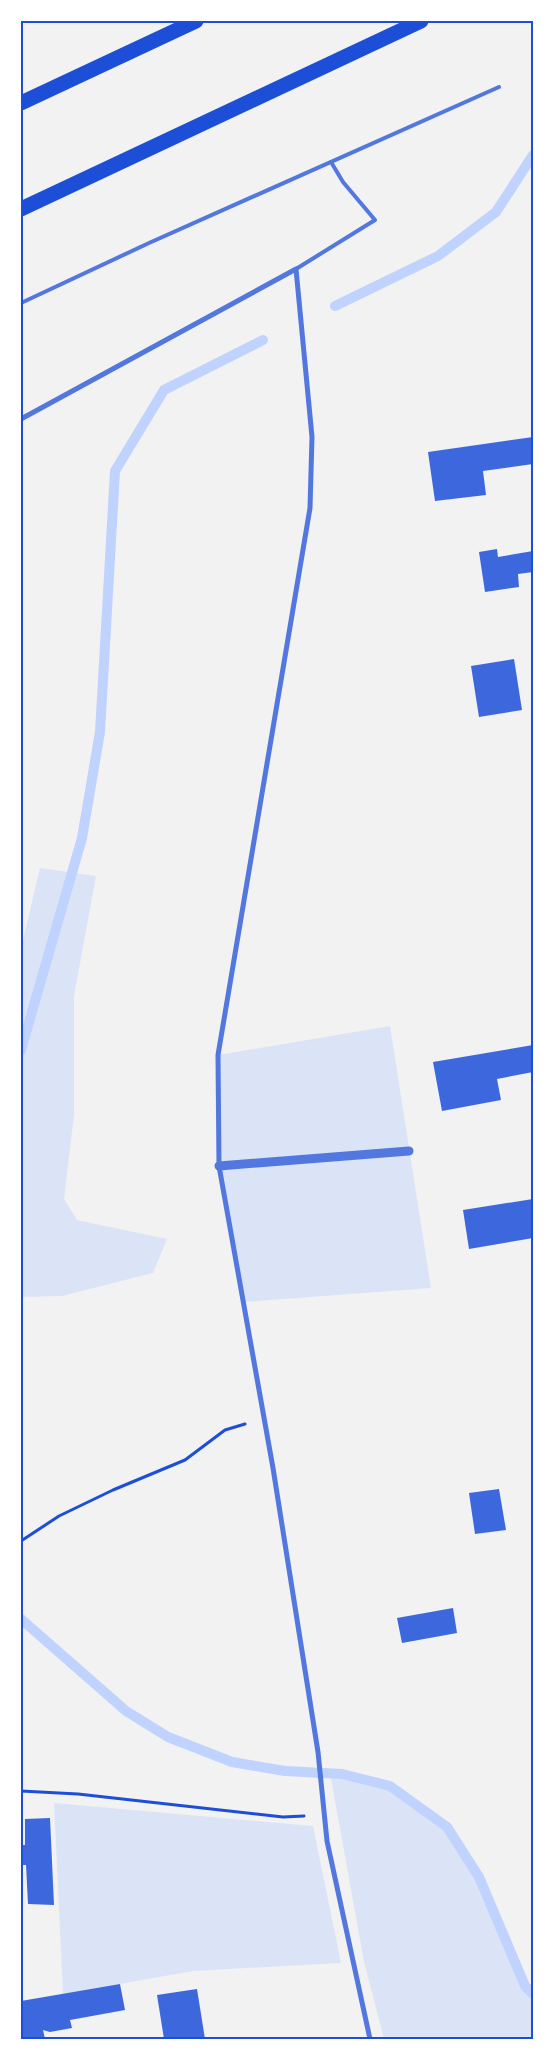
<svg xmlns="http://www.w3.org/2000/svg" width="554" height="2060" viewBox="0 0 554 2060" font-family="Inter,sans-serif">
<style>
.green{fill:#dbe4f7}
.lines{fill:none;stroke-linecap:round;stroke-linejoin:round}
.stream{stroke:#bfd3fe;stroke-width:10}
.building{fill:#3d67dc}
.path{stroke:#1d4ed8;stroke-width:3}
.service{stroke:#5277de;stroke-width:4}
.minor{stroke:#5277de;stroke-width:5}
.tertiary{stroke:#5277de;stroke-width:9}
.motorway{stroke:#1d4ed8;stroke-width:15}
.neatline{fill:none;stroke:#1d4ed8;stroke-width:2}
</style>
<rect width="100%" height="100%" fill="#f2f2f2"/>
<g class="green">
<path d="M40,868L96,876L74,996V1115L64,1199L77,1220L167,1239L153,1273L62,1296L21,1297V948Z"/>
<path d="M390,1026L431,1288L244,1302L219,1166L218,1055Z"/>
<path d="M330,1773L342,1774L390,1786L447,1827L479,1877L525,1985L533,1994V2039H384L364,1962Z"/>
<path d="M54,1803L313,1826L341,1963L193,1971L63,1994Z"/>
</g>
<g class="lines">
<g class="stream">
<path d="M335,306L438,256L496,212L533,155"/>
<path d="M21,1050L82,838L100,732L115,471L164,390L263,340"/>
<path d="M21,1619L126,1711L168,1737L232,1762L285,1771L342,1774L390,1786L447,1827L479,1877L525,1986L533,1994"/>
</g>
</g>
<g class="building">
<path d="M533,437V464L483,471L486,495L435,501L428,452Z"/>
<path d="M497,549L498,557L533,551V572L518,574L519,587L485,592L479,552Z"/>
<path d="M514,659L522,710L479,717L471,666Z"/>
<path d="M533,1045V1072L497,1079L501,1100L442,1111L433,1062Z"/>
<path d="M533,1199V1238L469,1249L463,1210Z"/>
<path d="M499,1489L506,1530L475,1534L469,1493Z"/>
<path d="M453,1608L457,1633L402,1643L397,1618Z"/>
<path d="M50,1818L54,1905L28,1904L26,1865H21V1845H25V1819Z"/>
<path d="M120,1984L125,2010L70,2020L72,2028L50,2032L43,2030L45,2039H21V2001Z"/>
<path d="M197,1989L205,2039H164L157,1995Z"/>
</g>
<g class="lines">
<g class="path">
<path d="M21,1541L59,1516L113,1490L185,1460L225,1430L245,1424"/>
<path d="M21,1791L78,1794L283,1817L304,1816"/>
</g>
<g class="service">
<path d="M296,269L375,220L343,182L331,162"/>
<path d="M21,303L149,243L499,87"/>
</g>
<path class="minor" d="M21,419L296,269L312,437L310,508L218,1055L219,1166L273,1468L318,1752L327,1841L370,2039"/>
<path class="tertiary" d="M219,1166L409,1151"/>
<g class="motorway">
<path d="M21,103L196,21"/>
<path d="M21,209L421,21"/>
</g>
</g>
<rect width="554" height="2060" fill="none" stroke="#ffffff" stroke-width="45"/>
<rect x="22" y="22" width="510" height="2016" class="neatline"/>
</svg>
